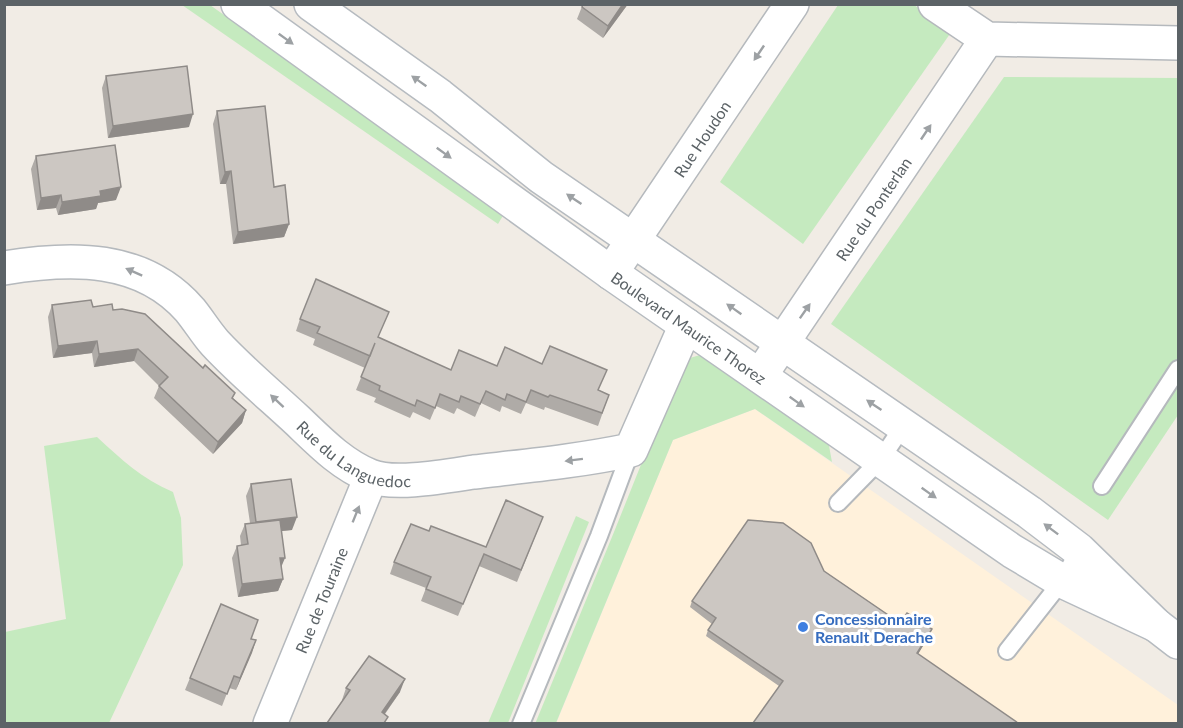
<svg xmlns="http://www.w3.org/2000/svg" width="1183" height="728" viewBox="0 0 1183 728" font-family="Lato,sans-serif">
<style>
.commercial{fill:#fff1db}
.green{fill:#c5eabf}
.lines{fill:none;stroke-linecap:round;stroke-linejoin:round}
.lane-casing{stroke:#b5b9bd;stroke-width:20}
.street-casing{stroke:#b5b9bd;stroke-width:36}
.secondary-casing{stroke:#b6bbc0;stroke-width:36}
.lane{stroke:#fff;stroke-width:16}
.street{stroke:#fff;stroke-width:33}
.secondary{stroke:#fff;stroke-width:33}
.wall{fill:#afaba7}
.shaded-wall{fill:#8f8b88}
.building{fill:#ccc7c2;stroke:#8f8b88;stroke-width:1.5}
.oneway{fill:#9da1a4}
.shop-dot{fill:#3f7fe0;stroke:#fff;stroke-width:2}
.labels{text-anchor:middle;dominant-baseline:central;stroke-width:6;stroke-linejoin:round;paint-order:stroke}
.street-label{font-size:16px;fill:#5c6367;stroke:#fff}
.shop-label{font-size:16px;font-weight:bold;fill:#366cbe;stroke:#fff;text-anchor:start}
</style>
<rect width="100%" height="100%" fill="#f1ece5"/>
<path class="commercial" d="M755,409L1178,705V724H556L673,440Z"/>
<g class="green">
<path d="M182,5H210L504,214L498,224Z"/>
<path d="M838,5H914L952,31L803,244L720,182Z"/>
<path d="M1004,77L1178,78V415L1108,520L831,324Z"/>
<path d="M707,353L827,435L832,462L755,409L673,440L556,723L535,724L614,532L683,360Z"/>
<path d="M97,437C121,459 142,479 173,492L181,518L183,565L109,723H5V632L66,619L44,446Z"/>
<path d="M576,516L589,522L508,723H488Z"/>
</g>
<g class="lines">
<g class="lane-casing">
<g id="lane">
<path d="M1102,486L1178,369"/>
<path d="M838,503L881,459L904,425"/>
<path d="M1007,651L1062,581L1079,550"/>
<path d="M521,724L599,536L631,450"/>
</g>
</g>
<g class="street-casing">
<g id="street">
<path d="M935,4L987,39L1178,43"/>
<path id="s1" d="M4,268C71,257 142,255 190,310C199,321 206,333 215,343C241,371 270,395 298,421C320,442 341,464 370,476C394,486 447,476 474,472C526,466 579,461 631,450L686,325"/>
<path id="s2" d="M611,273L792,4"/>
<path id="s3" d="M760,376L987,39"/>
<path id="s4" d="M270,724L371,477"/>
</g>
</g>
<g class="secondary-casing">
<g id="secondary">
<path id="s5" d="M238,4L611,273L1012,551L1062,581L1156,625"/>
<path d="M311,4L440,96L541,177L1029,512L1079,550L1156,625L1178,642"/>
</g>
</g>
<use href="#lane" class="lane"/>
<use href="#street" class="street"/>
<use href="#secondary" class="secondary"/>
</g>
<g class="wall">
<path d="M583,4H628L603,38L577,19Z"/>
<path d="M106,76L189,127L108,138L102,88Z"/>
<path d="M217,111L274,187L289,224L284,237L233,244L226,184H220L213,124Z"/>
<path d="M36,156L116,200L98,203L96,209L58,215L56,208L37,210L31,169Z"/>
<path d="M52,305L93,307L113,310L233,398L246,410L242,423L213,454L154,398L159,386L134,361L94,367L92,353L53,358L48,317Z"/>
<path d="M389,312L378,337L451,370L497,366L599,390L609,395L598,426L545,407L544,410L526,403L521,414L502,406L500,412L481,403L475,417L457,408L454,414L436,406L430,420L413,412L410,418L374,402L376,398L356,390L365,368L313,345L315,339L296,331L300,319Z"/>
<path d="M251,484L292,530L281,531V567L283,579L278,591L238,597L232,558L237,546L241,545L240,536L245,524L250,523L246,496Z"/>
<path d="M543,517L517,582L479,566L458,616L421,601L426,588L390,574L394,562L429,531L486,547Z"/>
<path d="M824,571L900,623L932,629L929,636L918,654L779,686L706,636L708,630L712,624L690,607L692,601Z"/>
<path d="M251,639L256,640L236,690L229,688L222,706L185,690L190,678Z"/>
<path d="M346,688L400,692L385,714L342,700Z"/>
</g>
<g class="shaded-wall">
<path d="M623,4H628L603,38L608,26Z"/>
<path d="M193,114L189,127L108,138L113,126Z"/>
<path d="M231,171L226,184H220L225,172Z"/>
<path d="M121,187L116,200L98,203L96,209L58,215L62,202L100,191Z"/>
<path d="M61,195L56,208L37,210L41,198Z"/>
<path d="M289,224L284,237L233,244L238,232Z"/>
<path d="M97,341L92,353L53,358L58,346Z"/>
<path d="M138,349L134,361L94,367L99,354Z"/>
<path d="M246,410L242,423L213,454L218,442Z"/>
<path d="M297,517L292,530L252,534L256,522Z"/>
<path d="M280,558H285L280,570Z"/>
<path d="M283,579L278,591L238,597L242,584Z"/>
<path d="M932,629L929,636L915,659L917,653Z"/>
<path d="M256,640L252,653L236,690L240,678Z"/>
<path d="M405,679L400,692L378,723L382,712Z"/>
</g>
<g class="building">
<path d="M583,4H623L608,26L582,7Z"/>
<path d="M187,66L193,114L113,126L106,76Z"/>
<path d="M265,106L274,187L285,185L289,224L238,232L231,171L225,172L217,111Z"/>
<path d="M115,145L121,187L100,191L101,196L62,202L61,195L41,198L36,156Z"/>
<path d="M316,279L389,312L378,337L451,370L459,350L497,366L505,347L542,364L550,346L607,370L598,390L609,395L602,413L550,395L548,397L531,390L526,402L507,394L505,400L486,391L480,404L461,396L459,402L440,394L435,408L417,400L415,406L379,390L380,386L361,377L375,343L370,356L317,333L320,327L300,319Z"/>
<path d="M91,300L93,307L112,304L113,310L122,309L145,314L203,368L205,365L235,393L232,398L246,410L218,442L159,386L168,377L138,349L99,354L97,341L58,346L52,305Z"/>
<path d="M291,479L297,517L256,522L251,484Z"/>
<path d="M506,500L543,517L521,570L484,554L463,604L426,589L431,577L394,562L411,524L429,531L431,526L486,547Z"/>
<path d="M280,520L285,558H280L283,579L242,584L237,546L248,544L245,524Z"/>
<path d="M748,520L783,523L811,543L824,571L900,623L907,613L932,629L917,653L1018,723H753L783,681L708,630L716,618L692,601Z"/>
<path d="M221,604L258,620L251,639L256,640L240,678L234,676L227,694L190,678Z"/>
<path d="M369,656L405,679L382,712L388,717L384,723H327L350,690L346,688Z"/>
</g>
<defs><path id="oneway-solid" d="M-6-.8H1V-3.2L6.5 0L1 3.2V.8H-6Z" transform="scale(1.5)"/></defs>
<g class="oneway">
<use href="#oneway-solid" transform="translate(286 39) rotate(36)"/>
<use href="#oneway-solid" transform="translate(759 53) rotate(124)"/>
<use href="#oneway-solid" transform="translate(419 81) rotate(-145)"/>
<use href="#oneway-solid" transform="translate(926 132) rotate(-56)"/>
<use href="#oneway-solid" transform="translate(444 153) rotate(36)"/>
<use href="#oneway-solid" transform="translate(574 199) rotate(-146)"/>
<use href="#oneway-solid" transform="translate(134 272) rotate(-156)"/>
<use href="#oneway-solid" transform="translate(734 309) rotate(-145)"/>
<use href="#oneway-solid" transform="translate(805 311) rotate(-55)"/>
<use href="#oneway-solid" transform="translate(277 401) rotate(-137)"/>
<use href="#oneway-solid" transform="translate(797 402) rotate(35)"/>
<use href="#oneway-solid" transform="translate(874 405) rotate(-146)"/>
<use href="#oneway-solid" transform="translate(574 460) rotate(173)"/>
<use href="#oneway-solid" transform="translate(929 493) rotate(35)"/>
<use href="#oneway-solid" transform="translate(356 514) rotate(-68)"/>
<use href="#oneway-solid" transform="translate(1051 529) rotate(-143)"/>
</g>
<circle class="shop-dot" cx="803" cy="627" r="6"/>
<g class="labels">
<g class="street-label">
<text stroke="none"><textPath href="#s2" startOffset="162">Rue Houdon</textPath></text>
<text stroke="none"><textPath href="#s3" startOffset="202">Rue du Ponterlan</textPath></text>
<text stroke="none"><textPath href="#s5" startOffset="555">Boulevard Maurice Thorez</textPath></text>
<text stroke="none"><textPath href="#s1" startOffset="423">Rue du Languedoc</textPath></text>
<text stroke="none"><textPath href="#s4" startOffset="134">Rue de Touraine</textPath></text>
</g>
<g class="shop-label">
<text x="815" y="618">Concessionnaire<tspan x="815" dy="18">Renault Derache</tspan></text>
</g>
</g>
<rect width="1183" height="728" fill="none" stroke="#5c6367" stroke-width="12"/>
</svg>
